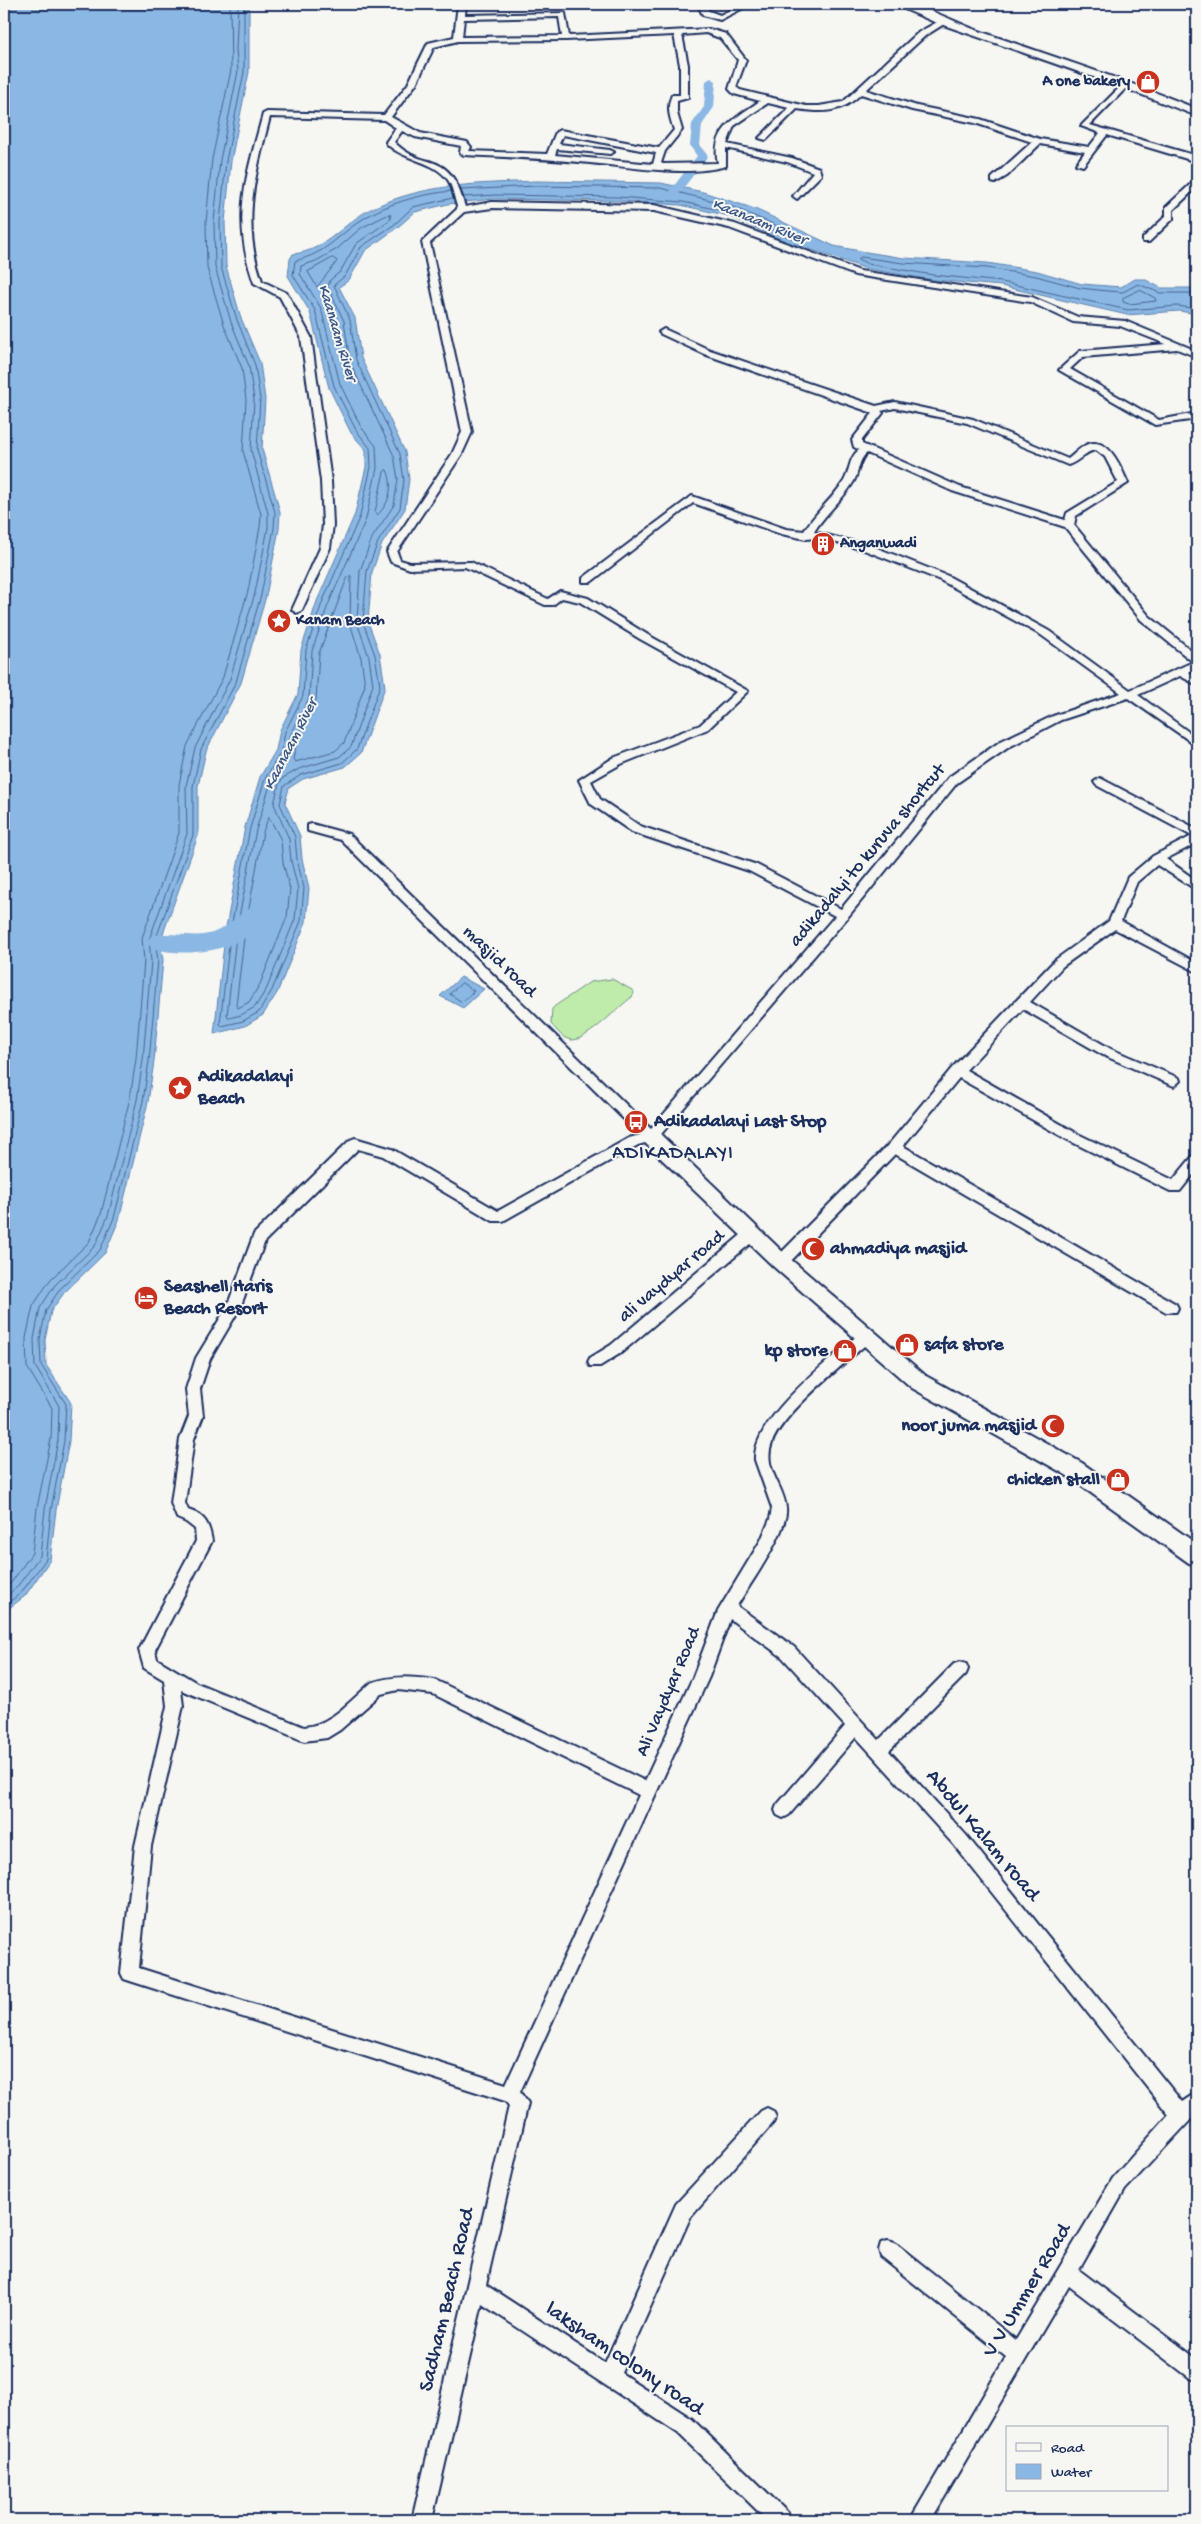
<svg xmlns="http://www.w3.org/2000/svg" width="1201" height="2524" viewBox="0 0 1201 2524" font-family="'Gochi Hand',sans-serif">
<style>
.green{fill:#bfecaa;stroke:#6d8e84}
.water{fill:#8ab7e3;stroke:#5e81ae}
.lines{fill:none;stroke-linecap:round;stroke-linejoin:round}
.shore{stroke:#476593;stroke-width:1}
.canal{fill:#8ab7e3;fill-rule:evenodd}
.river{fill:#8ab7e3;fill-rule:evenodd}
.street-casing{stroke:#1b2f5e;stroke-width:4}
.secondary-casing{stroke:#1b2f5e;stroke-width:4}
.street{fill:#f6f6f2;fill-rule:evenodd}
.secondary{fill:#f6f6f2;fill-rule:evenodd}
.labels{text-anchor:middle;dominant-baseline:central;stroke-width:4;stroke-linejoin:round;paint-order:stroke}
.far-poi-label{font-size:16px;font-weight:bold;fill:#1b2f5e;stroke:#f6f6f2;text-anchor:start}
.far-water-label{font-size:16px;font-style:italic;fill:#3c5886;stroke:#f6f6f2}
.street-label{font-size:19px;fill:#1b2f5e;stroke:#f6f6f2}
.poi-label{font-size:19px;font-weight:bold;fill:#1b2f5e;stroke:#f6f6f2;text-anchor:start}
.neighbourhood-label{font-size:20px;letter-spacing:1px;fill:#1b2f5e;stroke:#f6f6f2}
.near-street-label{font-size:22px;fill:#1b2f5e;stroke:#f6f6f2}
</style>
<rect width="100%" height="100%" fill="#f6f6f2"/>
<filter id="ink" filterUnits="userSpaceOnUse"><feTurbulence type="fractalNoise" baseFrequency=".02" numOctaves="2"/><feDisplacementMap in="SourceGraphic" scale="10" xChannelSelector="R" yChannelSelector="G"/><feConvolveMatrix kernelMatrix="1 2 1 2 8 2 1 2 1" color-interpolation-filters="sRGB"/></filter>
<g filter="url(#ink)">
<path class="green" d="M612,979L632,990L634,993L632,997C619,1006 588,1040 572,1040C562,1039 557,1030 551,1024L552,1009L555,1006L590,982Z"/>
<g class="water">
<path d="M4,4H249V72L231,161L225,222L226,266L241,318L260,363L265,399L262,449L280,512L279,529L266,596L241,683L206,751L198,786V836L160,942L163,960L154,1061L148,1102L119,1220L105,1253L64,1293L51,1311L45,1340L46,1365L71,1403L69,1441L56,1510L50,1560L25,1596L4,1612Z"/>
<path d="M536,181L661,183L703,192L755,209L834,246L860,251L904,258L987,263L1037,271L1082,284L1121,287L1135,279H1144L1161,288H1197V314L1179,311L1127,315L1001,286L933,280L867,269L777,238L729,216L680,205L621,201L493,199L448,204L415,212L398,227L365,251L349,280L339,287L355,318L361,358L405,452L409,479L405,509L382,544L372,572L368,622L380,654L385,687L361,753L345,767L303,779L289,788L285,803L300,836L302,859L309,888L306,922L277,993L263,1015L245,1026L214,1034L226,927L245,827L260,777L276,750L280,730L298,694L301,650L317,601L355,514L366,467V450L351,433L329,388L310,312L288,276L290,259L293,254C327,251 345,220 375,207C427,183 479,184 536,181Z"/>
<path d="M461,977L484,989L463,1008L440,996Z"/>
</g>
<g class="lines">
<g class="shore">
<path d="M461,190L536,186L660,188L726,204L794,233L801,239L798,241L737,214L683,202L618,197L496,195L463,197"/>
<path d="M452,191C421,194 383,204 357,223C332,241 327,252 295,261L293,275L315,310L334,386L356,430L370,448L371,467L360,516L322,603L306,650L303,696L285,732L281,752L265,779L250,828L231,928L220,1024L222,1026L243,1021L259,1012L272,990L301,921L304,888L297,860L295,837L280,804L284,786L301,775L342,763L357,749L380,686L375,655L363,622L367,571L378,542L400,508L404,480L400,454L356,360L350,320L334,285L345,276L361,247L395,224L413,207L453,198"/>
<path d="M390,214L391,219L356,244L340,272L330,280L328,287L344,321L350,362L394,456L398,479L394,505L372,538L360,571L357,622L369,657L373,685L351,747L339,757L299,769L283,778L279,784L274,804L289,839L291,861L298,889L295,919L267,988L255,1007L241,1015L229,1018L227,1015L237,928L256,830L271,782L287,755L291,734L309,698L312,651L328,605L366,519L377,468L376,446L361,427L340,384L321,308L300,274L301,266L316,261L337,249L361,228Z"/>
<path d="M333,258L337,261L335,264L317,287L308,272Z"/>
<path d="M1140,290L1155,298L1156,301L1129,304L1123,302V298Z"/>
<path d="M1197,293H1160L1138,284L1123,292L1107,291L1080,288L1036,276L987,268L903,263L861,257L858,259L868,264L933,275L1002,282L1128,310L1178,306L1197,309"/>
<path d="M387,470C394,485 390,504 377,515L375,512L384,472Z"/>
<path d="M351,576L350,623L361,658L365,685L344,743L335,751L295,762L293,759L298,736L316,700L319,653L344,586L348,577Z"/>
<path d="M269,817L281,840L283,863L290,889L287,917L260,984L249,1002L238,1008L236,1005L245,930L263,832Z"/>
<path d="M462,983L474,991L462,1002L450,994Z"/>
<path d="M4,1589L11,1583L32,1553L37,1508L51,1439L52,1408L27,1367L26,1338L33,1306L50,1280L89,1242L101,1214L130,1098L136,1059L144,961L142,938L179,833V785L187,746L223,677L248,591L260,527L261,514L243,451L246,400L242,368L224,325L207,268L206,222L212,159L231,70L230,4"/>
<path d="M4,1598L16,1588L40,1556L45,1509L58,1440L59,1406L35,1366L34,1339L40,1308L55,1285L95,1246L108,1216L137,1100L143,1060L151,961L149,940L187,834L186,786L195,748L230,679L255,593L268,528V513L251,450L254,400L249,366L231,322L215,267L214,222L220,160L238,71L236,49L238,4"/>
<path d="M4,1606L21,1593L46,1559L51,1510L64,1441L66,1404L41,1365L40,1339L46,1310L60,1289L100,1250L114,1218L143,1101L149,1061L158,960L155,941L193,835V786L201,749L236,682L261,595L274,528L275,512L257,450L260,399L255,365L237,320L221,267L220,222L226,161L244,72V4"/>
</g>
<path class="canal" d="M711,78L716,81L714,107L702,125L700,146L708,156L678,195H670V191L697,156L690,146L692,124L704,107L706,81Z"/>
<path class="river" d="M256,906L265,909L269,915C247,951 189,959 151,948L147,942L151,936C172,930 197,941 217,931C231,925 240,911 256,906Z"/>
<g class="street-casing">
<g id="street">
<path d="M458,4H466L465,15L565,13L569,36L709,29L726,34L746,60L736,87L740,90L806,106H819L843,102L919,32L941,20L945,22L944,24L925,36L866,90L917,106L980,119L1040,139L1089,147L1100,133L1081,126L1125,82H1128V86L1090,125L1197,156V162L1107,135L1083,166L1076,164L1085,152L1040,144L1007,176L995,183L992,182V178L1032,142L975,123L912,110L861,94C841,113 824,113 797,109L766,140L759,138L789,108L768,103L734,126L727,144L792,158L819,168L821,175L797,199L793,196L813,172L787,162L726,148V166C688,177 629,167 590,163C548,159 506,157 464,155L460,153L461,146L415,137L402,131L394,142C426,174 448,145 465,207L492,202L654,205L735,224L860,271L1032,297L1078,317L1125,321L1197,351V357L1177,349L1083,357L1070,369L1159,420L1197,413V419L1155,425L1059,370L1080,351L1166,344L1120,326L1073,322L1030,302L855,275L729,228L654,211L492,208L464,212L430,243L472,432L462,454L397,552L400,560L410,563L471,562L548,599L560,591L588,598L648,635L748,691L708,729L621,764L591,781L600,799L640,826L757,865L841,909L949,777L1001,741L1053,716L1121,693L1041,635L940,580L864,550L818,538L806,539L781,534L693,503L591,582H583V578L692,496L786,529L804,531C816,512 832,499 844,481C850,471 849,457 859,450L854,447L852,440L873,413L704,354L661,334L659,332L664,329L710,350L876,406L895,402L973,419L1068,459C1075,454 1080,447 1088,444C1110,437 1121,468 1128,483L1076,516L1074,525L1149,616L1197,655V668L1189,672L1197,677V685L1180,676L1138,695L1197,738V746L1128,698L1061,720L1009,747L957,783L847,918L656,1140L638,1145L503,1221H493L383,1156L358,1149L265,1241L240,1308L210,1359L200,1389L203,1416L194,1439L185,1503L188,1510C205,1515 209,1524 212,1541L155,1650L157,1659L197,1683L304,1727C331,1725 351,1700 371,1683C393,1675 412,1677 435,1680L645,1781L693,1677L718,1611L761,1540L770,1519L772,1508L755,1460C752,1418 833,1358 862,1331H872L874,1335L872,1339C847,1362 783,1412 772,1443C762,1468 784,1485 786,1508C789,1531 749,1585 737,1606L794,1647L879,1740L954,1664L960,1662L966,1664L968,1669L966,1674L889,1751L966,1835L1182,2102L1197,2092V2113L1125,2190L1079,2270L1197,2359V2380L1190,2378L1069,2286L931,2520H910L1006,2357L881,2257L879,2250L881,2243L888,2241L895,2243L1016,2340L1113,2178L1169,2115L954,1845L856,1737L789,1815L783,1818L777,1815L775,1810L777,1805L845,1726L782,1657L730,1619L709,1677L520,2092L528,2103L486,2285L605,2363L676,2204L761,2111L767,2108L773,2111L776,2117L773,2123L690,2218L621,2373L692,2419L788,2513L791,2520H767L678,2433L482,2304L432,2520H412L509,2106L505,2101L130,1981L124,1979L121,1973L135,1846L167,1706L164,1680L144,1668L139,1650L196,1541L195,1529L186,1522L177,1518L171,1503L180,1439L189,1416L186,1389L196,1358L227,1307L254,1234L350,1140L355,1138L392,1149L498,1211L629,1138L640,1135L341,840L308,831V825L312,824L349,834L651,1129L835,916L749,871L632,832L591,804L579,780L613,758L700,725L736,692L640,639L580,602L562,598L553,605H545L465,567L410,569L391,562L387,552L452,454L462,432L422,242L457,209V206C454,198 453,187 448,180C434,160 404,161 387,144L386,142L396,128L384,120L270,117C255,176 241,222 262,281L287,293L311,337L331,481L333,525L330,548L302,610L297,613L292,610L320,548L323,525L321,481L301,337L280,297L254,283C231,219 246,176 263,114L267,112L384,115L408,84L428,43L454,37ZM559,17L562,36L462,37L464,19ZM706,33L720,38L738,60L729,89L734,94L760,101C737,117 710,130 718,163L663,164L661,163L665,151L682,130L677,113V101L688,98V65L682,35ZM674,35L680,65V95H672C666,107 670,118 674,130L659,148L560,130L556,132L547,154L469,151L471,147L467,142L420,133L391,117L416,84L434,47L458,41L566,40ZM563,135L656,153L653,164L555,155L557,149L610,154L614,152L610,150L559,144ZM895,408L967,423L1068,465C1079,462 1085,451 1096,450L1105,457L1118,482L1067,513L1065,520L960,487L862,444V440L883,413L881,411ZM867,453L952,491L1065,527L1141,620L1193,662L1130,690L1049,631L948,576L872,546L814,532C825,513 844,499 854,481C859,472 858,460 867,453ZM181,1690L304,1741L327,1738L340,1730L381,1694L398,1690L433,1694L639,1795L506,2084L139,1968L151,1846L183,1706Z"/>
<path d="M697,4H705L709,11L720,15L742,4H751L720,20L703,15Z"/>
<path d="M1194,181H1197V187L1173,210V219L1149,242H1143V238L1166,216V207Z"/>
<path d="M1100,778L1197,829V843L1166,859L1197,881V890L1157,865L1137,882L1121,921L1197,963V972L1115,929L1063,966L1030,1002L1111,1049L1179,1078L1180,1081L1174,1086L1169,1084L1103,1055L1023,1009L966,1070L1078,1134L1173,1180L1192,1157L1197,1156V1170L1180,1191H1170L1068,1140L959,1078L903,1146L1176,1304L1178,1308L1176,1312H1166L895,1154L786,1266H776L774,1262L776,1258L889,1144L952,1068L1055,960L1109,921L1128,877L1153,856L1192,836L1096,785L1094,782Z"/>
<path d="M752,1229L757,1230L759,1234L757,1238L621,1353L600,1366H590L588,1362L590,1358L611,1345L747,1230Z"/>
</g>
</g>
<g class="secondary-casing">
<g id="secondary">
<path d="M893,4C920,2 951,21 976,30C1050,56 1125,79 1197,109V116L1119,86L932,21Z"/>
<path d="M651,1130L658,1132L788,1257L926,1376L1082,1463L1197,1544V1565L1189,1563L1066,1475L912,1388L774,1267L644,1142L641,1137L644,1132Z"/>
</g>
</g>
<use href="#street" class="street"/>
<use href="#secondary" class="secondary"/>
</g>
</g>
<defs>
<g id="shop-disc" transform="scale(1.25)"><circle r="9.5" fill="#c8321e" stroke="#f6f6f2"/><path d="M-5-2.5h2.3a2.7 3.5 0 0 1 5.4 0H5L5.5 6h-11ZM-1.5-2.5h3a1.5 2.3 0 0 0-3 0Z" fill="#fff"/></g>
<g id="building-disc" transform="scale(1.25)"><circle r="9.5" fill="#c8321e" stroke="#f6f6f2"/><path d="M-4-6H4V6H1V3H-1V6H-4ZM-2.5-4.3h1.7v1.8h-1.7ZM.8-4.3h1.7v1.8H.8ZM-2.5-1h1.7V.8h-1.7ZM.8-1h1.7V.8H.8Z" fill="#fff"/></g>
<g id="sight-disc" transform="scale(1.25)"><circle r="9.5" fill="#c8321e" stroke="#f6f6f2"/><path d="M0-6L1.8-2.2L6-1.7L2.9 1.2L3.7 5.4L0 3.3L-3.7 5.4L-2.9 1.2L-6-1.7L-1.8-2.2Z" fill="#fff"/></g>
<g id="bus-disc" transform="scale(1.25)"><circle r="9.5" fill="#c8321e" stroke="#f6f6f2"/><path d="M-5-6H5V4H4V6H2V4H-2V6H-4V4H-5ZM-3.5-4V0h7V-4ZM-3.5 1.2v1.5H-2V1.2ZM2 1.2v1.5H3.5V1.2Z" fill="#fff"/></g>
<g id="mosque-disc" transform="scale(1.25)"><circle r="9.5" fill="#c8321e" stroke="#f6f6f2"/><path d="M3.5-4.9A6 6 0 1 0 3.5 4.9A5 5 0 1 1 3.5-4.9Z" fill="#fff"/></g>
<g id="hotel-disc" transform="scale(1.25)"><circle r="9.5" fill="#c8321e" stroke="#f6f6f2"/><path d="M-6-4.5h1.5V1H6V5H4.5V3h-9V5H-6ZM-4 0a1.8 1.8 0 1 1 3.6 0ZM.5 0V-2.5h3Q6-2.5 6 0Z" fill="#fff"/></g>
</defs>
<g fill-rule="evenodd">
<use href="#shop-disc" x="1148" y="82"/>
<use href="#building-disc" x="823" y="544"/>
<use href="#sight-disc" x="279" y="621"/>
<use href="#sight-disc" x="180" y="1088"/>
<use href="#bus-disc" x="636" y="1122"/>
<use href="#mosque-disc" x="813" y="1249"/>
<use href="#hotel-disc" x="146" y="1298"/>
<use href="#shop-disc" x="907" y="1345"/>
<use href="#shop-disc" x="845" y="1351"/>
<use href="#mosque-disc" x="1053" y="1426"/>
<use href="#shop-disc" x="1118" y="1480"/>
</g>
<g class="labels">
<g class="far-poi-label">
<text x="1130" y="82" text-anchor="end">A one bakery</text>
<text x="840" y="544">Anganwadi</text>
<text x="296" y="621">Kanam Beach</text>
</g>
<g class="far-water-label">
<text transform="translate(759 223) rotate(22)">Kaanaam River</text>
<text transform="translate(336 333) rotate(73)">Kaanaam River</text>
<text transform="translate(292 745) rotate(-63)">Kaanaam River</text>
</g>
<g class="street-label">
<text transform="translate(868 856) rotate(-50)">adikadalyi to kuruva shortcut</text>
<text transform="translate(499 962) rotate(44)">masjid road</text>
<text transform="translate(672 1277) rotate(-40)">ali vaydyar road</text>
<text transform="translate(669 1692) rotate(-67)">Ali Vaydyar Road</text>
</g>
<g class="poi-label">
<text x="198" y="1077">Adikadalayi<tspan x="198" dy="22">Beach</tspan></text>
<text x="654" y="1122">Adikadalayi Last Stop</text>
<text x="830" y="1249">ahmadiya masjid</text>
<text x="164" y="1287">Seashell Haris<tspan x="164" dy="22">Beach Resort</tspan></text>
<text x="924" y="1345">safa store</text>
<text x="828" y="1351" text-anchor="end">kp store</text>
<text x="1036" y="1426" text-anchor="end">noor juma masjid</text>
<text x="1100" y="1480" text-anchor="end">chicken stall</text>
</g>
<g class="neighbourhood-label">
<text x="673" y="1154">ADIKADALAYI</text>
</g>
<g class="near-street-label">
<text transform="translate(982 1836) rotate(50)">Abdul Kalam road</text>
<text transform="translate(1028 2291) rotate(-59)">V V Ummer Road</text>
<text transform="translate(448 2300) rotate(-77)">Sadham Beach Road</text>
<text transform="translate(624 2360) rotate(34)">laksham colony road</text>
</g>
</g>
<rect width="1201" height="2524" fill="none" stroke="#f6f6f2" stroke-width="20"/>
<rect x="10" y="10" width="1181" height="2504" fill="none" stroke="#1b2f5e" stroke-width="2" filter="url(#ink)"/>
<rect x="1006" y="2426" width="162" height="65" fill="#f6f6f2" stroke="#9ea6b7"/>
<rect x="1016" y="2443" width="25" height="8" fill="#f6f6f2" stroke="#9ea6b7"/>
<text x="1051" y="2452" font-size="15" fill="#1b2f5e">Road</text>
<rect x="1016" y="2464" width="25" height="15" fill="#8ab7e3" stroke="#9ea6b7"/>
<text x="1051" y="2476" font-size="15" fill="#1b2f5e">Water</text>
</svg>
